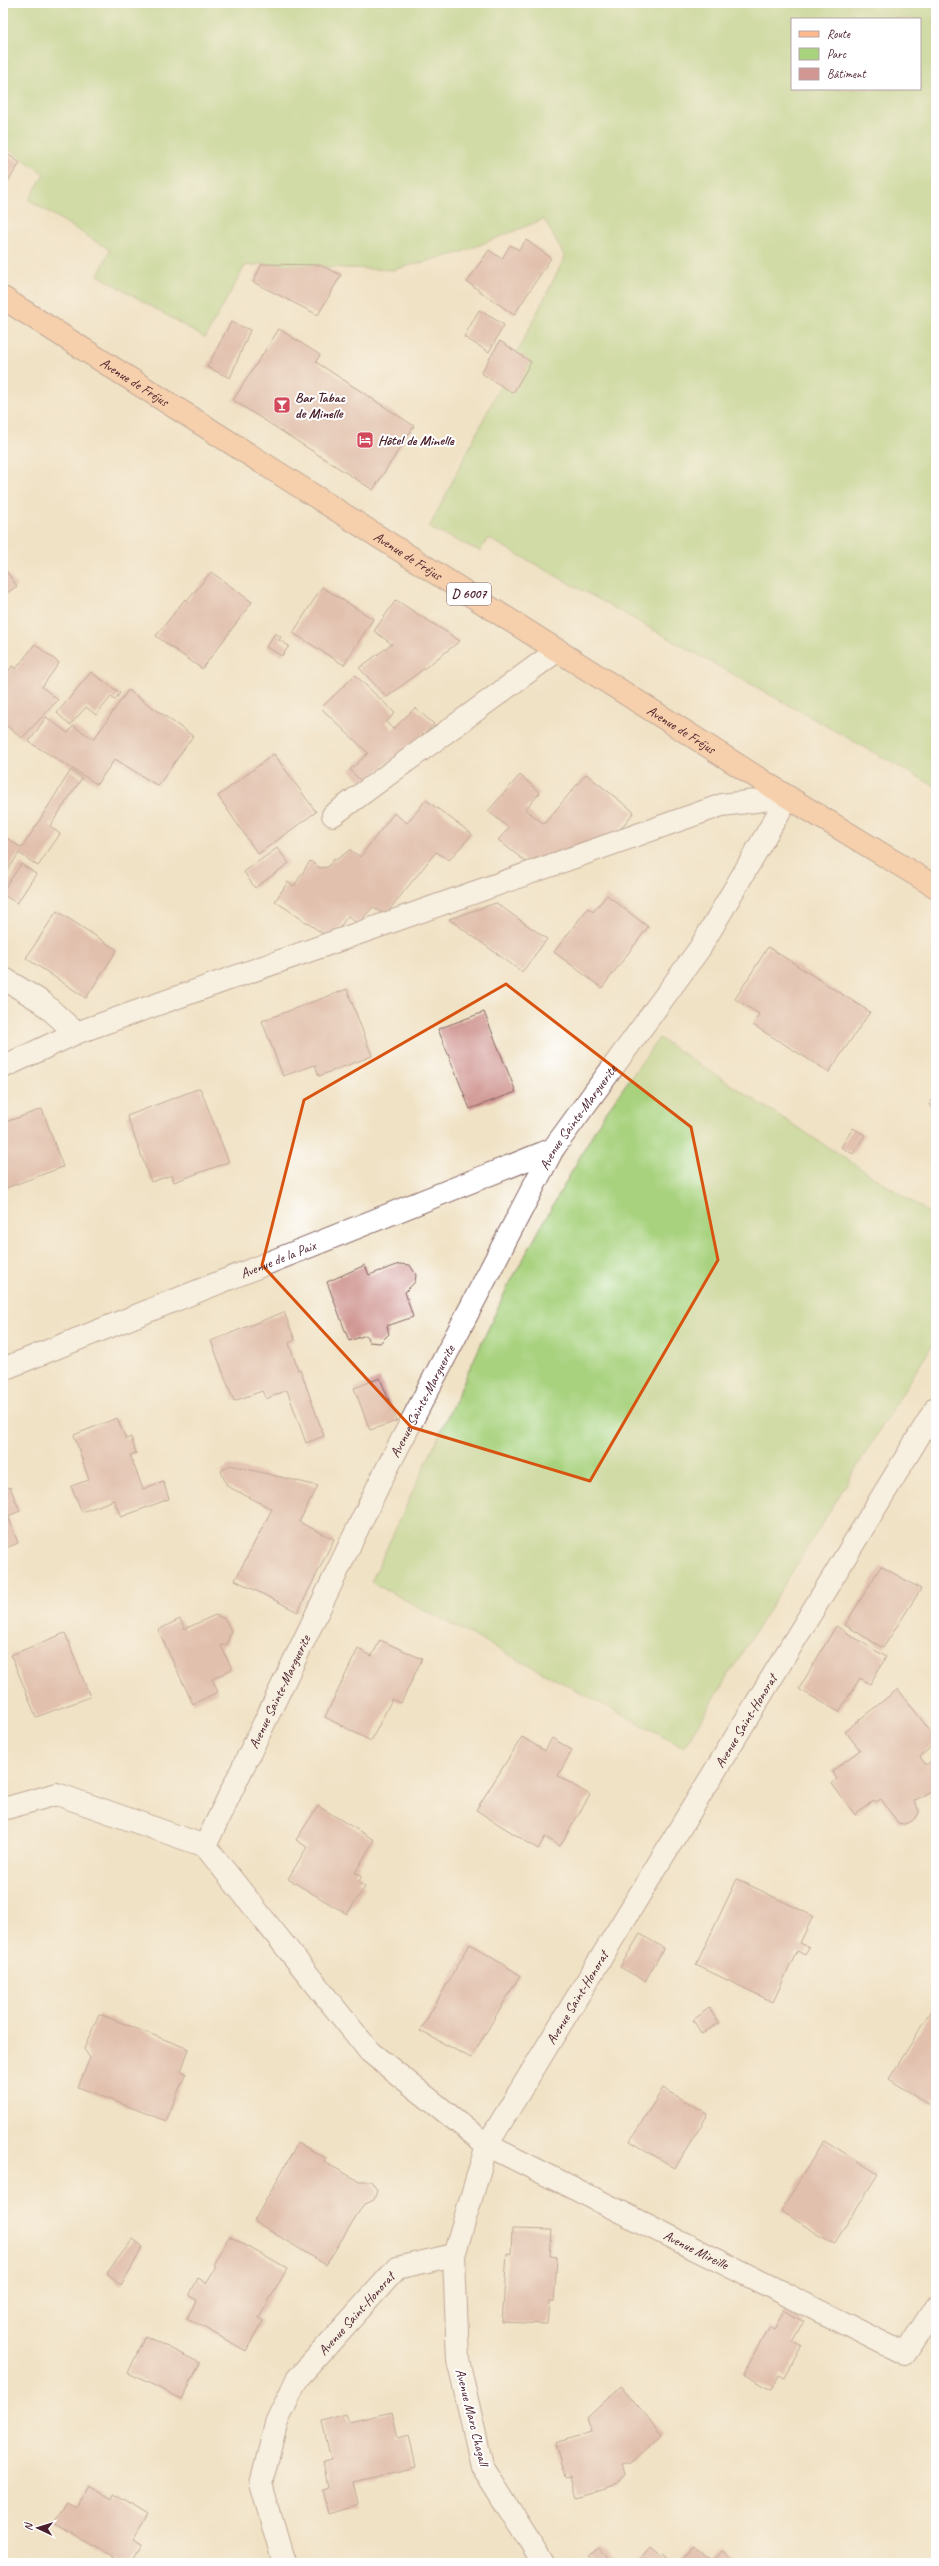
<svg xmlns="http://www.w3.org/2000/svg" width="939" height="2566" viewBox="0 0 939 2566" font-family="Caveat,sans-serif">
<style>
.green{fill:#a8d27e;stroke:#797854;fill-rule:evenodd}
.building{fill:#d09793}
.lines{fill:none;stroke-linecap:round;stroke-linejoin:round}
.street-casing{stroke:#846361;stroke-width:24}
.primary-casing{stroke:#846361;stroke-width:24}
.street{stroke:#fff;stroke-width:22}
.primary{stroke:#fcba8e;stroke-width:22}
.marked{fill:none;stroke:#d8530f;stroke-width:3;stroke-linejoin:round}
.labels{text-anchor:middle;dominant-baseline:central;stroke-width:4;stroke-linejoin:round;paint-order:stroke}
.shield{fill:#fff;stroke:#80626b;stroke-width:1}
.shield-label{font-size:13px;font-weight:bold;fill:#4a1f2b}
.street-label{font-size:14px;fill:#4a1f2b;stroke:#fff}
.poi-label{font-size:14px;font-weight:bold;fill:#4a1f2b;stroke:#fff;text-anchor:start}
</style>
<rect width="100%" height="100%" fill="#fff"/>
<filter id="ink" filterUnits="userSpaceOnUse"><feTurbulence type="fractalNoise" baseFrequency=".025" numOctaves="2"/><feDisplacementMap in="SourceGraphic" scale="8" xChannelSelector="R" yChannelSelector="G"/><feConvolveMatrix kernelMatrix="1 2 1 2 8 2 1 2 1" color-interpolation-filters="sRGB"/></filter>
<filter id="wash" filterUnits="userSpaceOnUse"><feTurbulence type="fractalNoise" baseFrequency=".012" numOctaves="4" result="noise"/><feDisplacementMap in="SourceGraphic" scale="16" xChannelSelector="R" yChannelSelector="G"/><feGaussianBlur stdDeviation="0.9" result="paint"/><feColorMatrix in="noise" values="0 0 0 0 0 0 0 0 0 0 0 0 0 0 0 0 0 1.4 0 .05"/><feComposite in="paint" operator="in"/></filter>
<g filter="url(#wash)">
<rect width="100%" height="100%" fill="#f0e2c5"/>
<g class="green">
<path d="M12,3H936V787L488,538L480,551L429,528L565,257L544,219L459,253L392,270L262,264L245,266L205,338L98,275L110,250L29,200L44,174L3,145V15ZM792,19H920V89H792Z"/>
<path d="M659,1038L936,1217V1339L684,1747L371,1582L507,1288L601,1119Z"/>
</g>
<g id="blocks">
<g class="building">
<path d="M3,151L20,163L3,189Z"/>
<path d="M526,240L551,258L514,315L467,282L489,250L502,259L510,245L519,250Z"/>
<path d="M262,264L320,265L341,275L318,315L253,282Z"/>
<path d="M479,310L504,325L489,352L464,337Z"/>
<path d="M231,322L250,330L230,378L207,367Z"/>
<path d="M279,329L320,355L316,362L414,426L373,490L233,400Z"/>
<path d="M500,341L531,362L513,393L481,373Z"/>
<path d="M3,567L17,586L3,596Z"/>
<path d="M211,572L252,602L202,669L156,636L185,599L187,601Z"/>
<path d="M322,587L373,619L344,665L293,633Z"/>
<path d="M396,600L460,641L387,697L359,668L392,644L374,631Z"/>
<path d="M275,633L281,637L279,640L289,646L282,656L266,647Z"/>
<path d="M35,644L59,663L42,687L58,700L22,738L3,723V680L12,666L16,669Z"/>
<path d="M91,672L120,693L115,700L111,697L96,715L86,707L70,725L57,713Z"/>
<path d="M355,675L395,713L386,722L393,729L415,708L434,724L407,749L362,782L350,770L368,753L321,708Z"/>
<path d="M128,690L193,736L158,786L115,759L97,784L29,742L46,717L68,733L73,726L94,739Z"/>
<path d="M274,754L316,812L258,854L218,796Z"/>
<path d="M71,770L82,778L50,826L60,834L38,866L19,853L3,877V836L22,848Z"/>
<path d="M586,774L634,812L614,837L533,867L498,840L509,828L488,811L520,775L540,793L525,809L544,824Z"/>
<path d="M426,800L472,834L449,860L436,852L385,915L373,907L358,924L348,916L331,939L275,901L288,882L294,886L310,861L320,868L328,867L334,859L336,860L350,850L360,857L394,813L407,823Z"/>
<path d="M277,848L289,863L255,888L244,872Z"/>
<path d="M21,864L36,874L17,903L3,895V891Z"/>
<path d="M607,895L648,927L602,988L554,952L588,908L593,912Z"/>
<path d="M496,903L547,939L522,972L449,919Z"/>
<path d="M57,911L117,950L86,998L26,958Z"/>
<path d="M768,947L870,1012L829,1072L753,1025L759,1014L735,999Z"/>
<path d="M347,989L372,1056L319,1076L315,1065L283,1076L262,1021Z"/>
<path d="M484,1012L516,1092L470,1109L438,1029Z"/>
<path d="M200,1088L229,1162L174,1182L172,1175L151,1182L127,1116Z"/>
<path d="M936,1094V1109L929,1105Z"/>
<path d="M42,1109L63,1167L3,1189V1123Z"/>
<path d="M853,1128L865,1135L853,1154L841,1147Z"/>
<path d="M400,1264L410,1265L416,1275L415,1282L405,1292L413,1317L387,1326L389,1334L380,1343L369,1342L366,1335L349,1341L327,1282L365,1265L369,1275Z"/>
<path d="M284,1312L295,1340L289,1343L298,1370L300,1369L324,1436L306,1443L287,1390L266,1399L262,1391L234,1401L211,1341Z"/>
<path d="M380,1378L397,1421L370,1430L354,1388Z"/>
<path d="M117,1418L126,1439L131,1437L136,1453L130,1455L143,1489L163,1481L169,1499L121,1517L114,1500L82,1512L71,1486L89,1480L74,1435Z"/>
<path d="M230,1465L318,1486L299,1522L334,1539L298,1612L235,1580L272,1509L227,1486L221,1471Z"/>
<path d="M10,1487L20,1511L8,1516L18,1543L3,1549V1490Z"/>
<path d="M881,1566L921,1589L883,1648L845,1625Z"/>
<path d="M215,1615L225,1619L231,1631L227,1644L221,1646L232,1669L212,1679L218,1692L193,1704L158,1630L180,1619L185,1629Z"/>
<path d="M836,1626L886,1657L870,1684L860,1678L839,1712L799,1689Z"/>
<path d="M65,1633L90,1697L36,1717L11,1655Z"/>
<path d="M380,1640L422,1659L401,1703L392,1699L371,1741L325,1717L358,1649L372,1656Z"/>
<path d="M898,1689L936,1739V1742L920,1757L926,1765L936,1757V1788L914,1801L919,1811L918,1815L912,1821L904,1824L898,1823L881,1799L876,1802L874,1800L855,1815L832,1784L837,1779L832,1771L860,1750L845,1731Z"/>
<path d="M522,1737L545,1751L552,1738L572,1750L558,1776L590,1795L560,1846L545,1837L538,1849L476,1810Z"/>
<path d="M318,1806L374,1840L355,1873L360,1874L361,1878L358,1882L365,1887L347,1914L288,1879L307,1847L296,1840Z"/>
<path d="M737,1879L813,1916L800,1943L809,1947L805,1955L797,1951L773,2002L696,1965Z"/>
<path d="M640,1934L664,1948L645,1981L620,1967Z"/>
<path d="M470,1944L520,1975L471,2058L420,2031Z"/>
<path d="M709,2008L719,2023L702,2034L693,2020Z"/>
<path d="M932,2010L936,2013V2095L930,2105L889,2079Z"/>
<path d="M99,2014L189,2049L181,2071L186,2073L166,2121L78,2087L90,2058L84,2049Z"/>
<path d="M663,2088L708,2114L675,2168L630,2141Z"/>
<path d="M824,2140L878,2174L834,2244L781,2211Z"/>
<path d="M298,2143L326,2158L324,2162L359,2181H371L377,2190L374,2200L363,2205L326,2265L254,2221Z"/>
<path d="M512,2229L552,2230L550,2256L557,2257L554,2302H550L548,2324L502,2322L507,2254L511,2255Z"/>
<path d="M229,2236L287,2269L259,2318L263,2321L246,2351L187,2318L197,2300L189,2296L198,2278L206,2283L216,2267L213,2265Z"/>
<path d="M133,2239L143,2247L121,2286L107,2273Z"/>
<path d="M784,2310L804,2322L793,2342L802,2346L785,2378L779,2375L772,2390L743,2374L769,2327L774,2330Z"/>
<path d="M145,2336L200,2363L182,2399L128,2373Z"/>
<path d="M621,2386L662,2434L631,2462L622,2464L625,2474L618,2484L576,2497L570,2476L565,2477L555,2443L591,2432L587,2418Z"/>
<path d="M392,2412L398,2438L409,2435L416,2467L353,2482L358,2505L328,2514L322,2489L328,2488L323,2462L331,2460L322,2421L346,2414L349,2422Z"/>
<path d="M88,2485L112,2499L114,2494L148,2515L133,2539L142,2544L131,2563H122L54,2522L67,2501L76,2506Z"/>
<path d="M692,2545L713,2561L722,2550L739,2563H678Z"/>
<path d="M600,2548L613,2563H595L589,2556Z"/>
<path d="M649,2548L661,2558L662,2556L671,2563H636Z"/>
</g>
</g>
</g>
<g filter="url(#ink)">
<use href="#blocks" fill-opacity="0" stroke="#846361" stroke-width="1"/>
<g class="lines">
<g class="street-casing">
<g id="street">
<path d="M333,815L558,650"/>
<path d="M3,978L42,1002L76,1033"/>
<path d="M3,1067L76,1033L722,805L788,797"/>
<path id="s1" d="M3,1369L553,1149"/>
<path id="s2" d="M3,1809L57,1794L205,1846L382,1478L553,1149L700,948L788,797"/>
<path id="s3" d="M205,1846L370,2052L487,2145L905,2354L936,2306"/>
<path id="s4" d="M284,2563L261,2484L276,2424L297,2379L397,2268L454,2255"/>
<path id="s5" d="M543,2563L482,2466L458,2360L454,2255L487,2145L936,1408"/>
</g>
</g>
<g class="primary-casing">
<g id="primary">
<path id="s6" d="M3,298L788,797L936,887"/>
</g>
</g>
<use href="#street" class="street"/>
<use href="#primary" class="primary"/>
</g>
</g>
<path d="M0 0H939V2566H0ZM506,984L691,1127L718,1260L590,1481L411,1427L262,1265L304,1100Z" fill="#f0e2c5" fill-opacity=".55" fill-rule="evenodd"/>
<path class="marked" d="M506,984L691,1127L718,1260L590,1481L411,1427L262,1265L304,1100Z"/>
<defs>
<g id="bar-square" transform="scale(0.9)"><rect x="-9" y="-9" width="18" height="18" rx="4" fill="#d1495b" stroke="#fff"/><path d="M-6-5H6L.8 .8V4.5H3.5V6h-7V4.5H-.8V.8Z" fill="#fff"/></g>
<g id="hotel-square" transform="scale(0.9)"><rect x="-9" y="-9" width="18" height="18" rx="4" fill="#d1495b" stroke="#fff"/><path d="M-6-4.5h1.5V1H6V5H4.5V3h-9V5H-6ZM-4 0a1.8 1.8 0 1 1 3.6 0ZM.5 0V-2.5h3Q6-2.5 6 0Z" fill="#fff"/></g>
</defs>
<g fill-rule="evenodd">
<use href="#bar-square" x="282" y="405"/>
<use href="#hotel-square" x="365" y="440"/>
</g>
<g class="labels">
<rect class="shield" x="447" y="583" width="44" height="22" rx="3"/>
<g class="shield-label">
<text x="469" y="594">D 6007</text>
</g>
<g class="street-label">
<text stroke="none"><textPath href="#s6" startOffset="156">Avenue de Fréjus</textPath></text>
<text stroke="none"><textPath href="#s6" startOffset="480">Avenue de Fréjus</textPath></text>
<text stroke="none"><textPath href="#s6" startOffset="804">Avenue de Fréjus</textPath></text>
<text stroke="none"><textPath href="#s2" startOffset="1032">Avenue Sainte-Marguerite</textPath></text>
<text stroke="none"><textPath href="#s1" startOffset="296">Avenue de la Paix</textPath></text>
<text stroke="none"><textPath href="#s2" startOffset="708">Avenue Sainte-Marguerite</textPath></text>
<text stroke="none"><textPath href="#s2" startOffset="384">Avenue Sainte-Marguerite</textPath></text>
<text stroke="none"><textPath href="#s5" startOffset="940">Avenue Saint-Honorat</textPath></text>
<text stroke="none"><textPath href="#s5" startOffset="616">Avenue Saint-Honorat</textPath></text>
<text stroke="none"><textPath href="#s3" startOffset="647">Avenue Mireille</textPath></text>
<text stroke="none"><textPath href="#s4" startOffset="282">Avenue Saint-Honorat</textPath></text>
<text transform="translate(472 2417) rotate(76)">Avenue Marc Chagall</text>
</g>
<g class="poi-label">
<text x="295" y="397">Bar Tabac<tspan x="295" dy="16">de Minelle</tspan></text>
<text x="378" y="440">Hôtel de Minelle</text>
</g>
</g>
<rect width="939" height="2566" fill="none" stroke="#fff" stroke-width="16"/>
<rect x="791" y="18" width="130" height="72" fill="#ffffff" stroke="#b7a5aa"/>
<rect x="799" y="31" width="20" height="6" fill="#fcba8e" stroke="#b7a5aa"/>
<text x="827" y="38" font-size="12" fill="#4a1f2b">Route</text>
<rect x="799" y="48" width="20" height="12" fill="#a8d27e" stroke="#b7a5aa"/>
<text x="827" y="58" font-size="12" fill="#4a1f2b">Parc</text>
<rect x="799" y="68" width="20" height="12" fill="#d09793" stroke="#b7a5aa"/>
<text x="827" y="78" font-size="12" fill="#4a1f2b">Bâtiment</text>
<g transform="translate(38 2528) rotate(274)" stroke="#ffffff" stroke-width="3" paint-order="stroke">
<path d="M0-3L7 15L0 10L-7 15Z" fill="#4a1f2b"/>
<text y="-6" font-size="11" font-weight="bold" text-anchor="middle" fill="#4a1f2b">N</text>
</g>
</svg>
